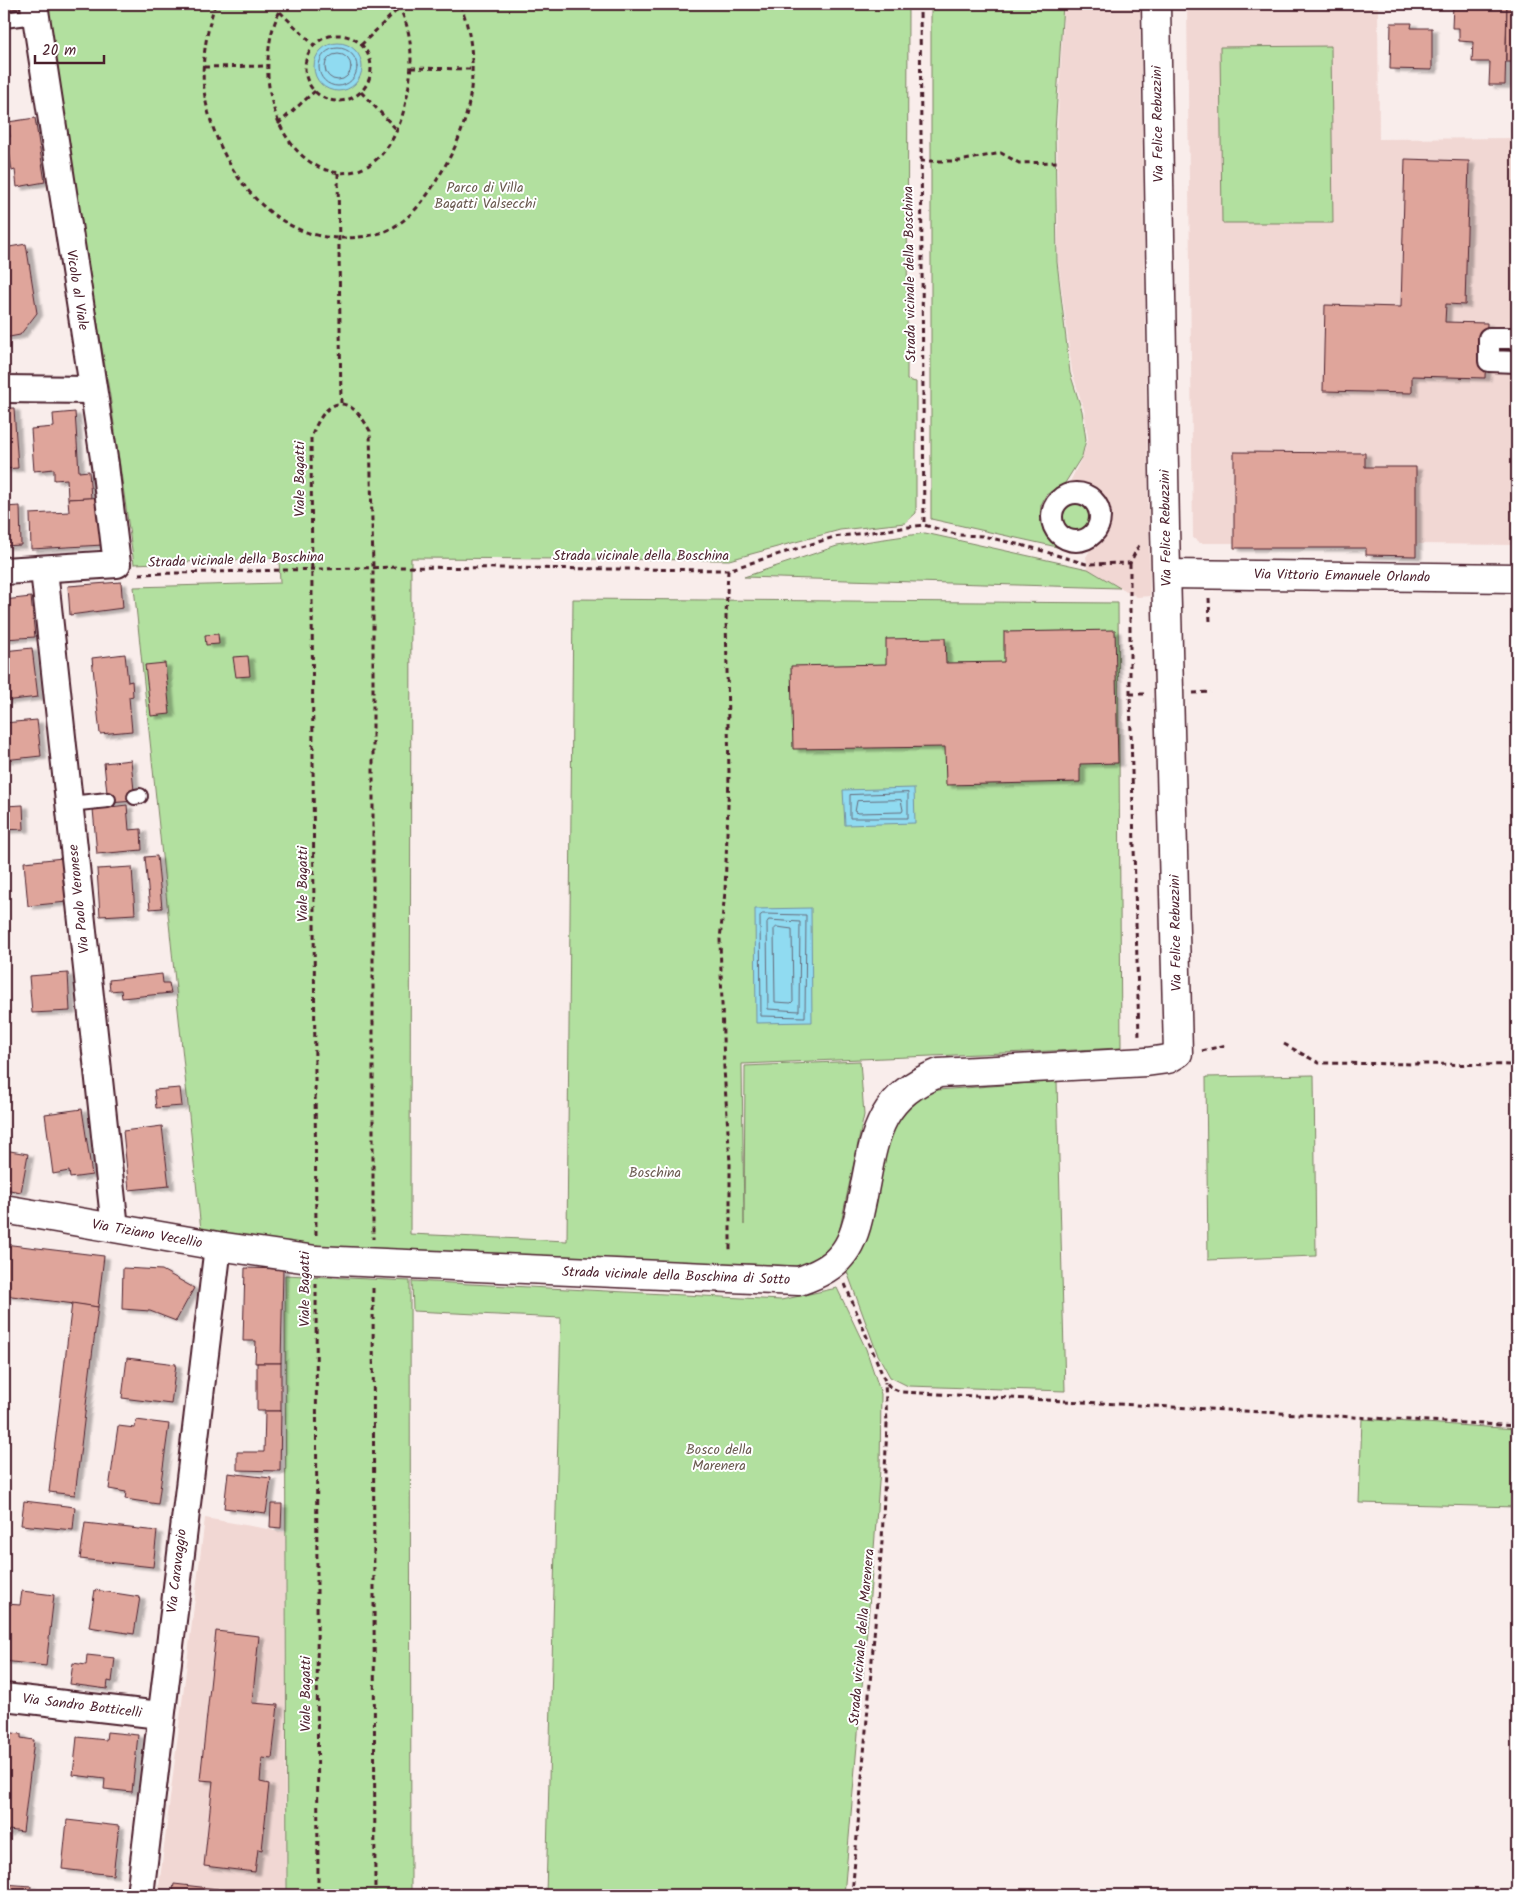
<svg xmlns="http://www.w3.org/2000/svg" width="1521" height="1899" viewBox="0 0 1521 1899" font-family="Kalam,sans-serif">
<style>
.built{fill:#f1d7d3}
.green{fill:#b2e09f;stroke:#7e8065}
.water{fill:#90dbf1;stroke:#7490a2}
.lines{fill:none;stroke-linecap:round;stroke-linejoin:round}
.shore{stroke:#666a7a;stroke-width:1}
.building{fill:#dfa59b;stroke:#4a1f2b;filter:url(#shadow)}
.service-casing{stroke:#4a1f2b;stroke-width:18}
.pedestrian-casing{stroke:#4a1f2b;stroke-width:24}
.minor-casing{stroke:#4a1f2b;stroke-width:30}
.tertiary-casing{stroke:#4a1f2b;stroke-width:31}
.path{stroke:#4a1f2b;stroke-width:3;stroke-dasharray:5 4;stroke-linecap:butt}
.service{stroke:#fff;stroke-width:14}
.pedestrian{stroke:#fff;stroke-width:20}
.minor{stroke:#fff;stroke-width:26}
.tertiary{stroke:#fff;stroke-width:28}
.labels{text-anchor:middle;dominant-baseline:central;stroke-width:4;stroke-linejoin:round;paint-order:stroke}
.street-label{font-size:14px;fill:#4a1f2b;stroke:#fff}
.park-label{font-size:14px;fill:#69594e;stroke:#fff}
</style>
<defs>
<filter id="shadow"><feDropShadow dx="5.5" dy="3" stdDeviation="1" flood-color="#0004"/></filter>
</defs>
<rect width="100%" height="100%" fill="#f9edeb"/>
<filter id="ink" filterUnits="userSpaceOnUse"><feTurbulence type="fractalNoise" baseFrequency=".02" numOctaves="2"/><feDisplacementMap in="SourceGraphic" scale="10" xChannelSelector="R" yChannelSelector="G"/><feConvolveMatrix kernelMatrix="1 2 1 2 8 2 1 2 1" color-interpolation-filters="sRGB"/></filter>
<g filter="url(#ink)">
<g class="built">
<path d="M1064,4H1140L1150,596L1137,597L1088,569L1086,557L1105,526L1106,512L1094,491L1069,484L1083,455L1088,439L1084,410L1072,372L1058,261L1057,130Z"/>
<path d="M1187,4H1378L1379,139L1517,138V545L1416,544V468L1365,467L1364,453L1234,452V543H1200L1193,538Z"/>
<path d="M205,1518L285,1532L286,1895H158Z"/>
</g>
<g class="green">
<path d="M44,4H908L907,380L916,382V513L905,523L840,530L729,560L411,558L410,1234L567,1241L573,599L1118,603L1121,1048L742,1064L744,1225L745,1066L860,1061L864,1115L838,1237C826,1253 816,1260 798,1266L285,1247L201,1230L134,587L280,583L279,558L134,564L110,396Z"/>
<path d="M931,4H1063L1055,131L1057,262L1070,373L1082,411L1086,440L1082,456L1065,483L1046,495L1041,505L1040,519L1043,529L1051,539L1068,546L1066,549L931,519Z"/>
<path d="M1331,46L1333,223H1222L1220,47Z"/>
<circle cx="1077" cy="516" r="15"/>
<path d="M925,533L1088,569L1120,588L744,577L837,546Z"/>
<path d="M1314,1075L1316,1256L1208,1260L1206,1077Z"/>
<path d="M1057,1081L1065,1391L908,1386L890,1377L877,1353L846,1269L889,1125L925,1091Z"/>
<path d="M285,1275L410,1281L411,1895H287Z"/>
<path d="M412,1281L781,1300L837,1288L866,1349L881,1394L880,1469L874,1549L844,1895H546L561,1318L413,1311Z"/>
<path d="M1362,1419L1517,1429V1507L1359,1503Z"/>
</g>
<g class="water">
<circle cx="338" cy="67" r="24"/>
<path d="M914,788L915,823L845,825L843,790Z"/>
<path d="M811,908L812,1022L756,1023L755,909Z"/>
</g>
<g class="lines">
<g class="shore">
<circle cx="338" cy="67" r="19"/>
<circle cx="338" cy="67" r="13"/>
<path d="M908,793V818H850V795Z"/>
<path d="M901,800L903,810L902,812L858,813L855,812L857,801Z"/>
<path d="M763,914L806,915L805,1017L761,1016L760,916Z"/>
<path d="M769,920L800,922L799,1011L768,1009L767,923Z"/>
<path d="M777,927L792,929L793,1001L791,1003L775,1002L774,930Z"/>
</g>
</g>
<g class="building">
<path d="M4,4H25L26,7L4,10Z"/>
<path d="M1453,4H1507L1505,85H1489L1490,62H1472L1473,42L1459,41V28H1452Z"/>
<path d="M1507,4H1517V62H1506Z"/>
<path d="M1391,23H1412L1411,28H1432V70L1390,69Z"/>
<path d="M35,118L45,182L17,187L15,170L12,171L7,138L10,137L8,122Z"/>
<path d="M1405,159L1469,161L1465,305L1446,304L1445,322L1487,323L1485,378L1412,376V393L1323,391L1325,305L1401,307Z"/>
<path d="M26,244L37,313L20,335L4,338V248Z"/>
<path d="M4,408H14L18,468L4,469Z"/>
<path d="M75,412L79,472L89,471L91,498L68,499L67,479L54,480V469L34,471L31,429L54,427L53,414Z"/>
<path d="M1234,452L1365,453V467H1416V556L1366,555V548H1234Z"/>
<path d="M107,497L103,545L31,549L30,514L69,512L68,499Z"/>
<path d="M20,506L21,545L4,546V507Z"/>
<path d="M121,582L123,608L70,615L68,586Z"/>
<path d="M31,597L35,637L4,639V600Z"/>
<path d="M1115,630L1118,763L1080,764V782L946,785L945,747L793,749L791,666L886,664V639L945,638L946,663L1004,662V632Z"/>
<path d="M218,634L219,644L206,645L205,635Z"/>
<path d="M32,648L38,697L4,701V651Z"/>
<path d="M125,654L128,682L132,681L133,696L129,697L132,731L100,734L92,658Z"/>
<path d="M248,656L250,676L236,677L233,657Z"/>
<path d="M165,663L170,714L151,716L145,665Z"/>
<path d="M37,720L41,756L4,760V723Z"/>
<path d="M131,760L135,801L108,803L104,763Z"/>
<path d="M23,805L24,829L4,830V806Z"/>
<path d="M127,805L129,830L141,829L142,850L97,854L93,809Z"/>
<path d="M157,856L162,908L150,909L145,857Z"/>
<path d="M63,858L67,902L28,906L24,862Z"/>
<path d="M132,867L135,914L100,916L97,869Z"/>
<path d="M68,973L70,1011L32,1013L29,976Z"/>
<path d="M162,974L163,983H169L171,993L122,998L121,990L110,991L109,980Z"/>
<path d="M180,1088L182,1106L156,1108L154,1090Z"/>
<path d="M82,1109L92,1175L70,1178L69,1171L53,1174L45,1114Z"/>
<path d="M162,1126L169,1186L129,1190L123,1131Z"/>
<path d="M4,1150L28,1154L21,1192L4,1189Z"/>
<path d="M4,1244L104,1256L98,1307L4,1295Z"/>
<path d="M123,1268L162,1270L194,1288L176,1321L150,1311L122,1309Z"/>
<path d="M245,1268L283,1269L281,1363H255L256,1341H243Z"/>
<path d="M72,1303L98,1307L75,1495L49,1492Z"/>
<path d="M127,1358L176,1364L171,1404L122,1398Z"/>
<rect x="257" y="1363" width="24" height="48"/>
<path d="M265,1411H281L280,1471L237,1470V1452H264Z"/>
<path d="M136,1420L169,1424L158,1504L125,1499L126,1492L109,1489L118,1426L135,1428Z"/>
<path d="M228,1473L271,1478L266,1513L224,1508Z"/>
<path d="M24,1501L75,1507L73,1530L21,1525Z"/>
<path d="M271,1504H282L281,1528L270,1527Z"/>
<path d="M85,1523L157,1531L153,1567L80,1559Z"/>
<path d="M95,1590L140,1597L134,1634L89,1627Z"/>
<path d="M22,1591L54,1595L46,1666L4,1661L7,1604L20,1605Z"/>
<path d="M216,1631L259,1636L252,1703L278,1705L272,1759L262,1758L260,1782L269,1784L262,1850L258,1849L255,1872L204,1866L213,1781L200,1780Z"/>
<path d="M87,1655L115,1658L112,1682L108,1681L107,1689L70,1684L73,1663L86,1665Z"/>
<path d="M4,1732L21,1734V1738L34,1740L23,1832L9,1830L8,1833L4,1832Z"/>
<path d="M107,1732L138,1735L132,1792L104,1789L105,1779L73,1775L77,1737L106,1740Z"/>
<path d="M67,1820L119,1826L113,1875L62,1869Z"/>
<path d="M4,1884L31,1886L30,1895H4Z"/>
<path d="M174,1884L218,1889L217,1895H172Z"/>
<path d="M263,1891L284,1894V1895H263Z"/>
</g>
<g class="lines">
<g class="service-casing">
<g id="service">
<path d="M4,20L36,16"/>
<path d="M135,797L140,796"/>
<path d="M69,804L108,800"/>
</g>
</g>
<g class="pedestrian-casing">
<g id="pedestrian">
<path d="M1517,338H1489V361L1517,362"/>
<circle cx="1076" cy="517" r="24"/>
</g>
</g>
<g class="minor-casing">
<g id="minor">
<path d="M4,389L92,390"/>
<path d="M44,570L115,1228"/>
<path d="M4,571L117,564L105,465L34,4"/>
<path d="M4,1697L160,1715"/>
<path d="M140,1895L218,1246"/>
</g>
</g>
<g class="tertiary-casing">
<g id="tertiary">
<path d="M1167,574L1517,578"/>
<path d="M4,1209L218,1246L316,1260L799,1281C814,1276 831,1269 841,1256C852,1244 857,1226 860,1210C874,1148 871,1099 939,1073L1146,1062L1168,1059L1178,1053L1165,528L1156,4"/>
</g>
</g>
<g class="path">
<path d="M215,4C206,34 200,66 205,97C217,164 268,238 341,238C357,238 376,236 390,229C420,214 438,179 453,151C475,106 479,50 460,4"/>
<path d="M284,4C270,26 267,51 268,77C276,184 385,216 407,96C413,66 414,30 397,4"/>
<path d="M920,4L924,525"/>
<path d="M280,12L315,46"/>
<circle cx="338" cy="68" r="33"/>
<path d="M361,45L399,8"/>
<path d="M204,67L268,66"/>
<path d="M411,68L472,69"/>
<path d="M361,92L397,130"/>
<path d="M278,124L315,91"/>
<path d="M920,161H960L1001,153L1019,163L1057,162"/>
<path d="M338,173L341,405"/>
<path d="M1130,563V694L1139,1037"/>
<path d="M728,570L726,617L729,775L725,892L720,939L724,1068L730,1163V1253"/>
<path d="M139,574L396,567L728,570L834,537L924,525L959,535L983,536L1033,548L1086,564L1130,563L1139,545"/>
<path d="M1209,598L1210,622"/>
<path d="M1193,693L1211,692"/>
<path d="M1130,694H1145"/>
<path d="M1284,1044L1319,1063L1517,1065"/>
<path d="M1202,1051L1226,1045"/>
<path d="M316,1235L311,438C325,398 348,390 370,431L373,568V1239"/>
<path d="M316,1283L318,1895"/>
<path d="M845,1284L885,1381L890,1387L901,1392L1517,1426"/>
<path d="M373,1288L375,1895"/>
<path d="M852,1895L882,1542L887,1424L885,1382"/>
</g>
<use href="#service" class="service"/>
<use href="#pedestrian" class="pedestrian"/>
<use href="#minor" class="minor"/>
<use href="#tertiary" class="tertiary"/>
</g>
</g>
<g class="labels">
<g class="street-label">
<text transform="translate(1158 124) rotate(-91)">Via Felice Rebuzzini</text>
<text transform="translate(910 274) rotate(-91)">Strada vicinale della Boschina</text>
<text transform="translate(77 290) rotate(81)">Vicolo al Viale</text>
<text transform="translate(300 479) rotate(-90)">Viale Bagatti</text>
<text transform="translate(1166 528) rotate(-91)">Via Felice Rebuzzini</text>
<text x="641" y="556">Strada vicinale della Boschina</text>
<text transform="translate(236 560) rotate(-2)">Strada vicinale della Boschina</text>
<text transform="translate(1342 576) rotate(1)">Via Vittorio Emanuele Orlando</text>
<text transform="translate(303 884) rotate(-90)">Viale Bagatti</text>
<text transform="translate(79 899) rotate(-96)">Via Paolo Veronese</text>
<text transform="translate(1176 933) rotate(-91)">Via Felice Rebuzzini</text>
<text transform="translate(147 1234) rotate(10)">Via Tiziano Vecellio</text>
<text transform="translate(676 1276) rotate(2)">Strada vicinale della Boschina di Sotto</text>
<text transform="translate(305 1289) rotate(-90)">Viale Bagatti</text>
<text transform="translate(177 1571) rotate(-83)">Via Caravaggio</text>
<text transform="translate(862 1637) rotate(-85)">Strada vicinale della Marenera</text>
<text transform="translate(306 1694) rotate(-90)">Viale Bagatti</text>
<text transform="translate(82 1706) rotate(7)">Via Sandro Botticelli</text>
</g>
<g class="park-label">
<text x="485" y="188">Parco di Villa<tspan x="485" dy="16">Bagatti Valsecchi</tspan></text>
<text x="655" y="1173">Boschina</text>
<text x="719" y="1450">Bosco della<tspan x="719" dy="16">Marenera</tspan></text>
</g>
</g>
<rect width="1521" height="1899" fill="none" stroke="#fff" stroke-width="20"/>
<rect x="10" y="10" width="1501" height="1879" fill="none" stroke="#4a1f2b" stroke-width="2" filter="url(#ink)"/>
<path d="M35 55v8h69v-8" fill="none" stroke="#4a1f2b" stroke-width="2.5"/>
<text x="42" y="55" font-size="15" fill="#4a1f2b" stroke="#ffffff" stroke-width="4" paint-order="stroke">20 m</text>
</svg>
